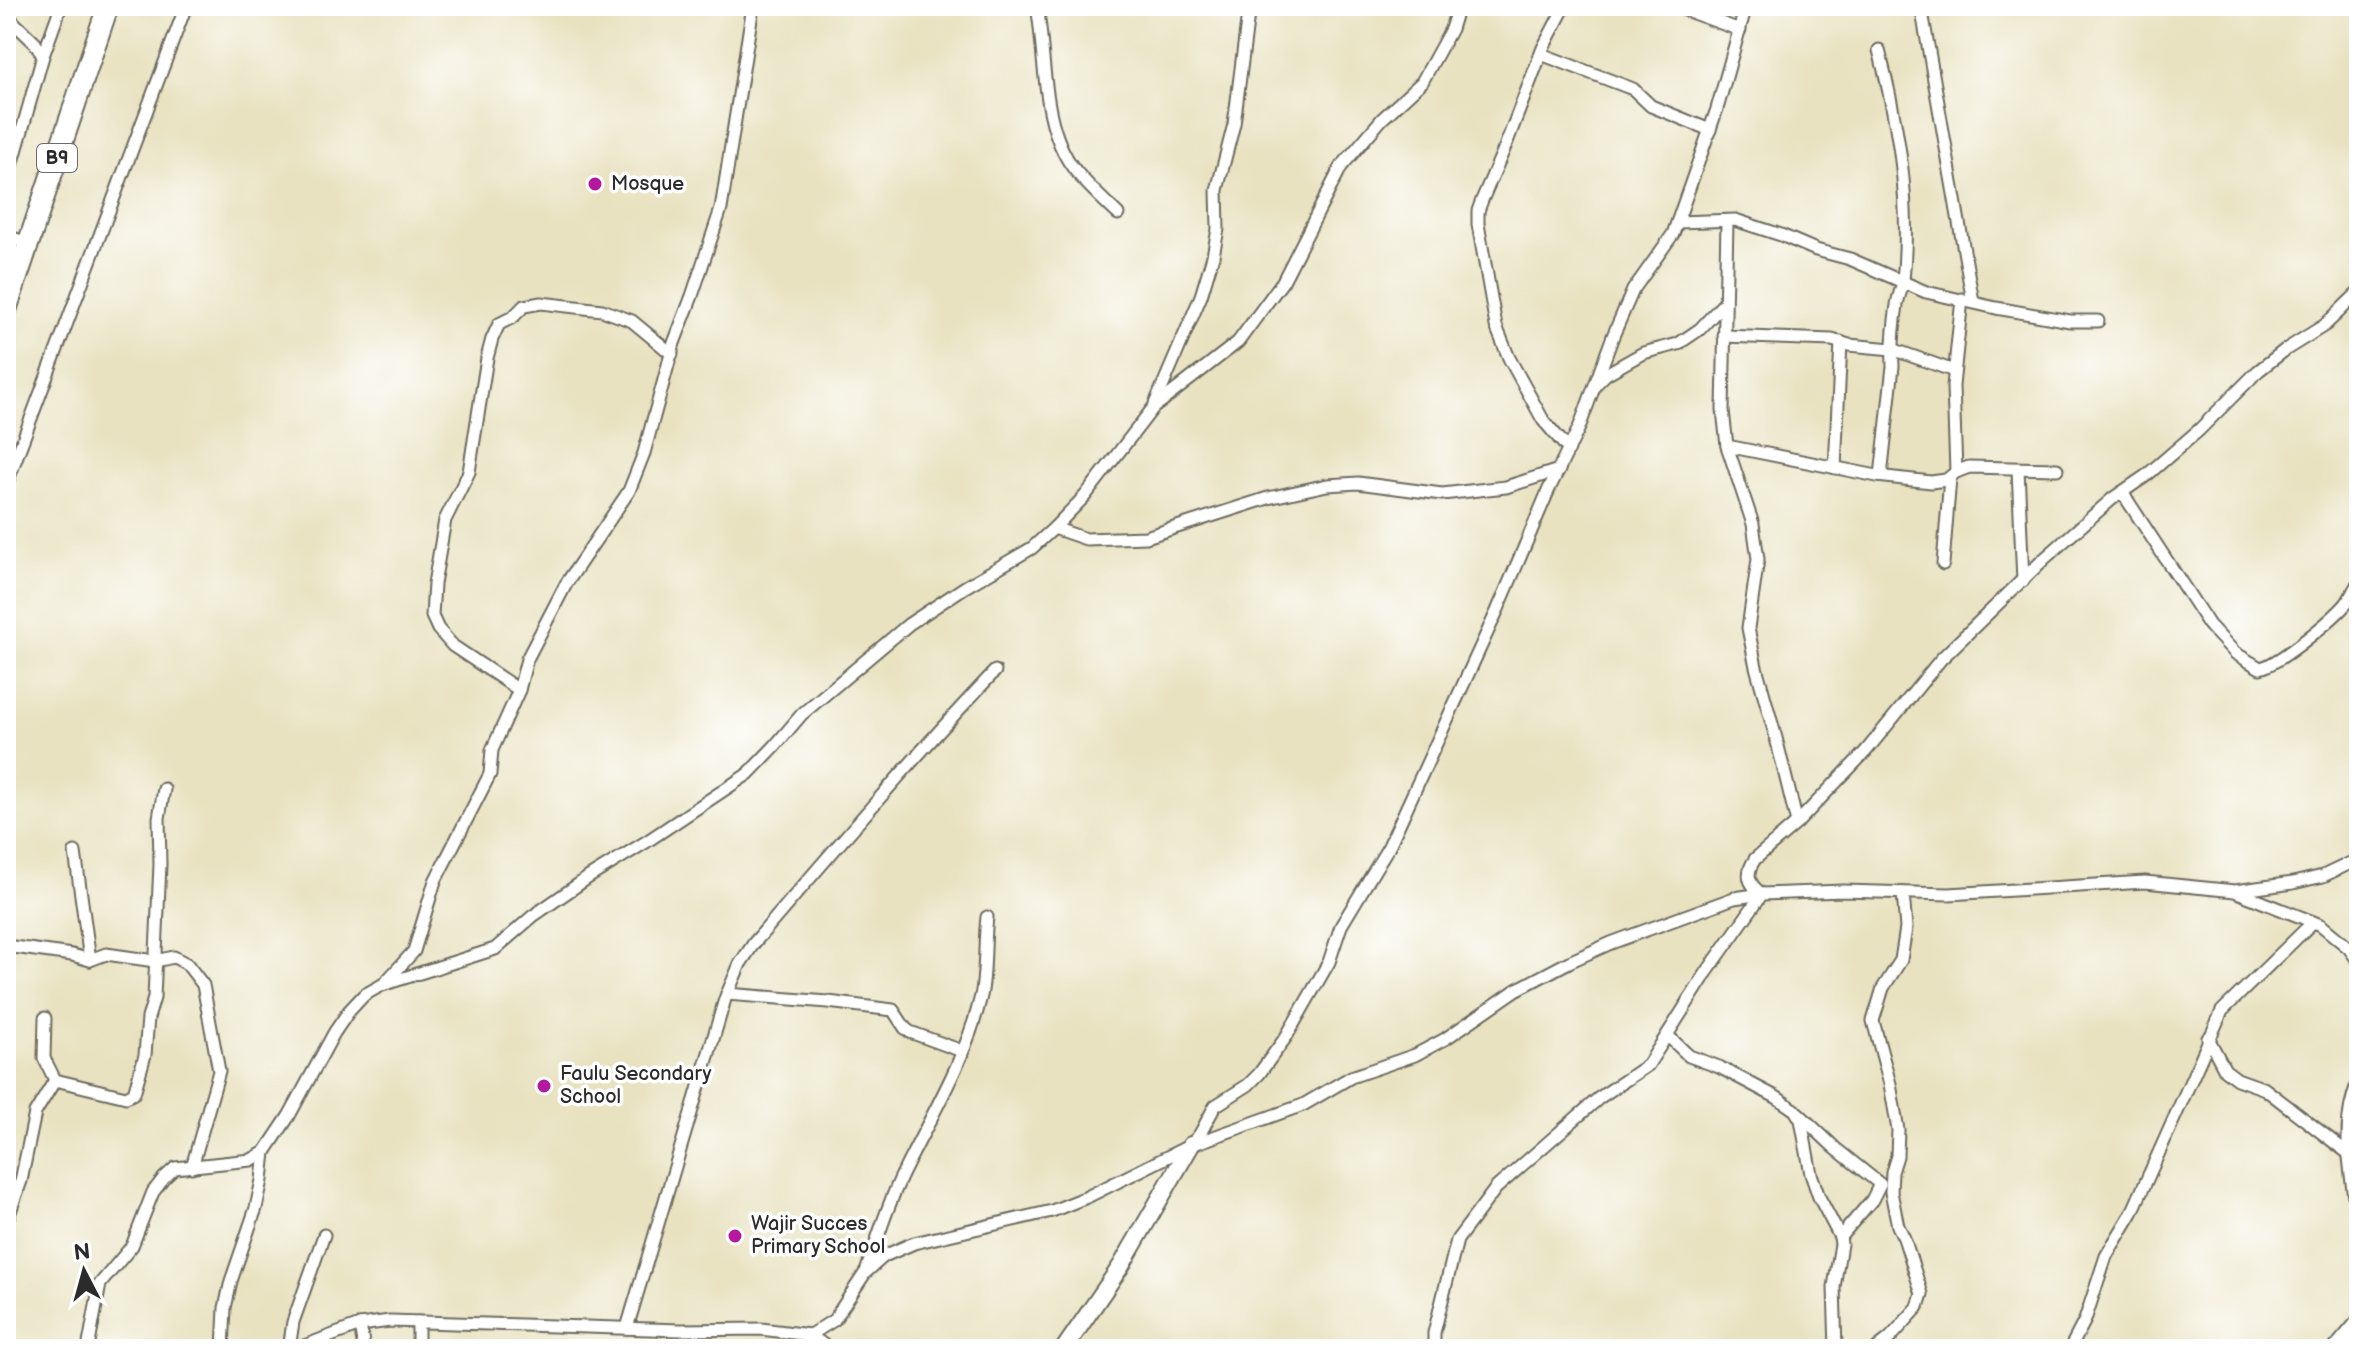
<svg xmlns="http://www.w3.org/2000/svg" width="2365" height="1355" viewBox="0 0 2365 1355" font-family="'Balsamiq Sans',sans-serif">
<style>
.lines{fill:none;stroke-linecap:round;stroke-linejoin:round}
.street-casing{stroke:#6d6b5f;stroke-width:15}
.secondary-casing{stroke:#6d6b5f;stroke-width:20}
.highway-casing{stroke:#6d6b5f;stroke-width:24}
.street{stroke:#fff;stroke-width:11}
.secondary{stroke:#fff;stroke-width:16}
.highway{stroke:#fff;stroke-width:20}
.poi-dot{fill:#b5179e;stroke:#fff;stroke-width:3}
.labels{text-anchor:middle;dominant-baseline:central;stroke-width:7;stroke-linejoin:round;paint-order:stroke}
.shield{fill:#fff;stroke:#6b6b6b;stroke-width:2}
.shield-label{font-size:18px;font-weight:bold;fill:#2b2b2b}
.poi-label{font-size:20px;fill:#2b2b2b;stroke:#fff;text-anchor:start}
</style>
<rect width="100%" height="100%" fill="#fff"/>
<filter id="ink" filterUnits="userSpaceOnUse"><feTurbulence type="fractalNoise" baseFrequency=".0125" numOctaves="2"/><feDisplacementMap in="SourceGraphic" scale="16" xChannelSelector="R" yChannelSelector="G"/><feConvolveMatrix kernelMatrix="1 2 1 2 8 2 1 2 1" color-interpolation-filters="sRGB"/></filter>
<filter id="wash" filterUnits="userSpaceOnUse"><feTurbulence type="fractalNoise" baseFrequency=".006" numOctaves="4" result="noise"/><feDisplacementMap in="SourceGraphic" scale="32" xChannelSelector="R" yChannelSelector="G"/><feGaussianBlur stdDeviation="1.8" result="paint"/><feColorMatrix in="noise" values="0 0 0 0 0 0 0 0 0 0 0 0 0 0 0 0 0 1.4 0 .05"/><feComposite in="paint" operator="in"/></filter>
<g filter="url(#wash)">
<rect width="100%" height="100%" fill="#e8e2c0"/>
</g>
<g filter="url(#ink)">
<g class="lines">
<g class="street-casing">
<g id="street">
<path d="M1037,6C1046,57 1041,126 1074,169C1087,185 1103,200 1118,214"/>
<path d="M1565,6L1543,48L1505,147L1482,200L1478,211V224L1496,326L1509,358L1543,420L1569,450"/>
<path d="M1674,6L1740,30"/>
<path d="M1921,6L1973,302"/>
<path d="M6,15L35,43L43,56"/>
<path d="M1879,50C1899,129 1911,200 1903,281C1902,289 1898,297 1897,305C1894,325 1892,346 1893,366L1881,476"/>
<path d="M1541,54L1633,89L1651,106L1710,130"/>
<path d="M6,187L43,56L61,6"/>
<path d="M1678,222L1735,220L1781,235L1816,250L1850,259L1926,292L1996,308L2070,321H2098"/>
<path d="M1727,222L1723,410L1727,446L1753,524L1758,559L1748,628L1756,667L1776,738L1797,823"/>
<path d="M6,236L28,243"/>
<path d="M1724,336L1832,340L1849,345L1892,349L1954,371"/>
<path d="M1597,383L1606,374L1643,353L1678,344L1700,329L1725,302"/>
<path d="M1155,404L1201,296L1213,256L1218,229L1217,190L1234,124L1249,6"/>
<path d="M1727,446L1877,476L1931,482L1946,480L1956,472L1969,467L2057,469"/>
<path d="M1835,468L1841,342"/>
<path d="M2018,469L2023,581"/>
<path d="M1956,472L1953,386L1962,299"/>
<path d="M6,485L186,6"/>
<path d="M2122,492L2209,625L2235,653L2260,668C2278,665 2333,619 2346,604C2351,597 2354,589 2359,582"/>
<path d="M1054,528L1086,539L1146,537L1268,498L1327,485L1358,483L1442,494L1506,487L1559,470"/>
<path d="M1943,564L1950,478"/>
<path d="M519,690L453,646L438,629L432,616L434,584L445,520L469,472L487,358L492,339L499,324L513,317L524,306L541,303L602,310L632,321L672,354"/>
<path d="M75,852L90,960"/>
<path d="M2237,892L2321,925L2349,948L2359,962"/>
<path d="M6,946L72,955L90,960L106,954L155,961L174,957L187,964L203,985L219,1071L192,1167"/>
<path d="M383,985L414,951L435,881L490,774L492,750L519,690L527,659L566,584L629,491L644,453L674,343L692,296L721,209L753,6"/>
<path d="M727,994L828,1002L893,1010L905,1028L910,1032L962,1051"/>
<path d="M1667,1035L1689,1056L1719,1067L1776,1097L1795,1110L1801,1120L1811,1174L1819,1197L1840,1237L1841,1244L1834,1287L1836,1349"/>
<path d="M2208,1038L2225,1070L2237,1079L2265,1089L2348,1153"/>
<path d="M55,1080L126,1097L134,1093L145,1055L148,1018L154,998L160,864L159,818L164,789"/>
<path d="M2359,1080C2340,1122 2350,1167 2356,1210L2359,1212"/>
<path d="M1798,1113L1835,1148L1880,1184L1872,1200L1840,1237"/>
<path d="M1191,1145L1200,1134L1215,1106L1248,1085L1259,1074L1286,1037L1329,962L1341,926L1389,846L1498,609L1549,489L1579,428L1613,336L1633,290L1673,234L1717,109L1746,6"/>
<path d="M6,1223L21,1181L35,1113L55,1080L44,1058L45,1018"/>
<path d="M867,1269C879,1234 890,1198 907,1165C934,1111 967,1056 981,996C986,973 984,941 987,917"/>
<path d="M6,1294V1300"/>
<path d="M360,1325L364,1349"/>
<path d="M627,1328L725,999L740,964L754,943C833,851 912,759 995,671"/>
<path d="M88,1349L100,1284L132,1246L153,1192L164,1178L175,1168L251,1160L265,1152L289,1116L334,1033L349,1011L364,995L382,985L495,949L533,916L589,877L646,842L748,774L774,747L802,714L909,624L965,587L1032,548L1054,528L1085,496L1153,408L1238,342L1283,281L1341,167L1382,119L1422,82L1451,29L1458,6"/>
<path d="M223,1349L225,1308L231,1281L256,1208L262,1180L265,1152"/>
<path d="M289,1349L293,1322L324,1235"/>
<path d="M296,1349L360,1325L390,1321L681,1330L761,1329L810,1335L829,1349"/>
<path d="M418,1349V1322"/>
<path d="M802,1349L810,1335L834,1320L865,1273L884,1256L914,1243L1052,1211L1087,1197L1191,1145L1303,1105L1351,1077L1415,1055L1445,1039L1516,990L1569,962L1611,943L1734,898L1762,894L1843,891L1949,894L2145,882L2235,891L2293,883L2323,876L2359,859"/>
<path d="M1434,1349V1333L1457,1240L1496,1188L1599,1098L1648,1065L1707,972L1762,894C1748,884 1745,874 1755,859L1797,823L1866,751L1941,659L2044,559L2112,499L2147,475L2199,430L2258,371L2285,350L2325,325L2359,292"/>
<path d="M1876,1349L1890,1338L1918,1307L1922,1294L1904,1238L1898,1226L1891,1192L1892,1172L1897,1156L1898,1130L1890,1084L1873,1021L1883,988L1901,960L1906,928L1903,893"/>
<path d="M2070,1349L2085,1320L2106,1256L2132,1213L2222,1011L2313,922"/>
</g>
</g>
<g class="secondary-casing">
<g id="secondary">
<path d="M1064,1349L1121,1266L1191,1145"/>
<path d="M2337,1349L2359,1323"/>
</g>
</g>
<g class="highway-casing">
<path id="highway" d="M6,310L108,6"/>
</g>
<use href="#street" class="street"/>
<use href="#secondary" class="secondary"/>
<use href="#highway" class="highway"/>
</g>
</g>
<g class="poi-dot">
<circle cx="595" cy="184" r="8"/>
<circle cx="544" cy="1086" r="8"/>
<circle cx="735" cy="1236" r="8"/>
</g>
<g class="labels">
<rect class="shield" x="37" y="144" width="40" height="28" rx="6"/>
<g class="shield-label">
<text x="57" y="158">B9</text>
</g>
<g class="poi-label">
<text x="611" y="184">Mosque</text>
<text x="560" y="1074">Faulu Secondary<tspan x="560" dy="23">School</tspan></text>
<text x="751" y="1224">Wajir Succes<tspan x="751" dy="23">Primary School</tspan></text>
</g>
</g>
<rect width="2365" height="1355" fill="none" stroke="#fff" stroke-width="32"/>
<g transform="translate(84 1271) rotate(354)" stroke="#ffffff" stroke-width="6" paint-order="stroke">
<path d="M0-6L14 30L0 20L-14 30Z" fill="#2b2b2b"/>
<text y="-12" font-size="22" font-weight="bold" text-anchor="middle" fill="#2b2b2b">N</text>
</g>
</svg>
